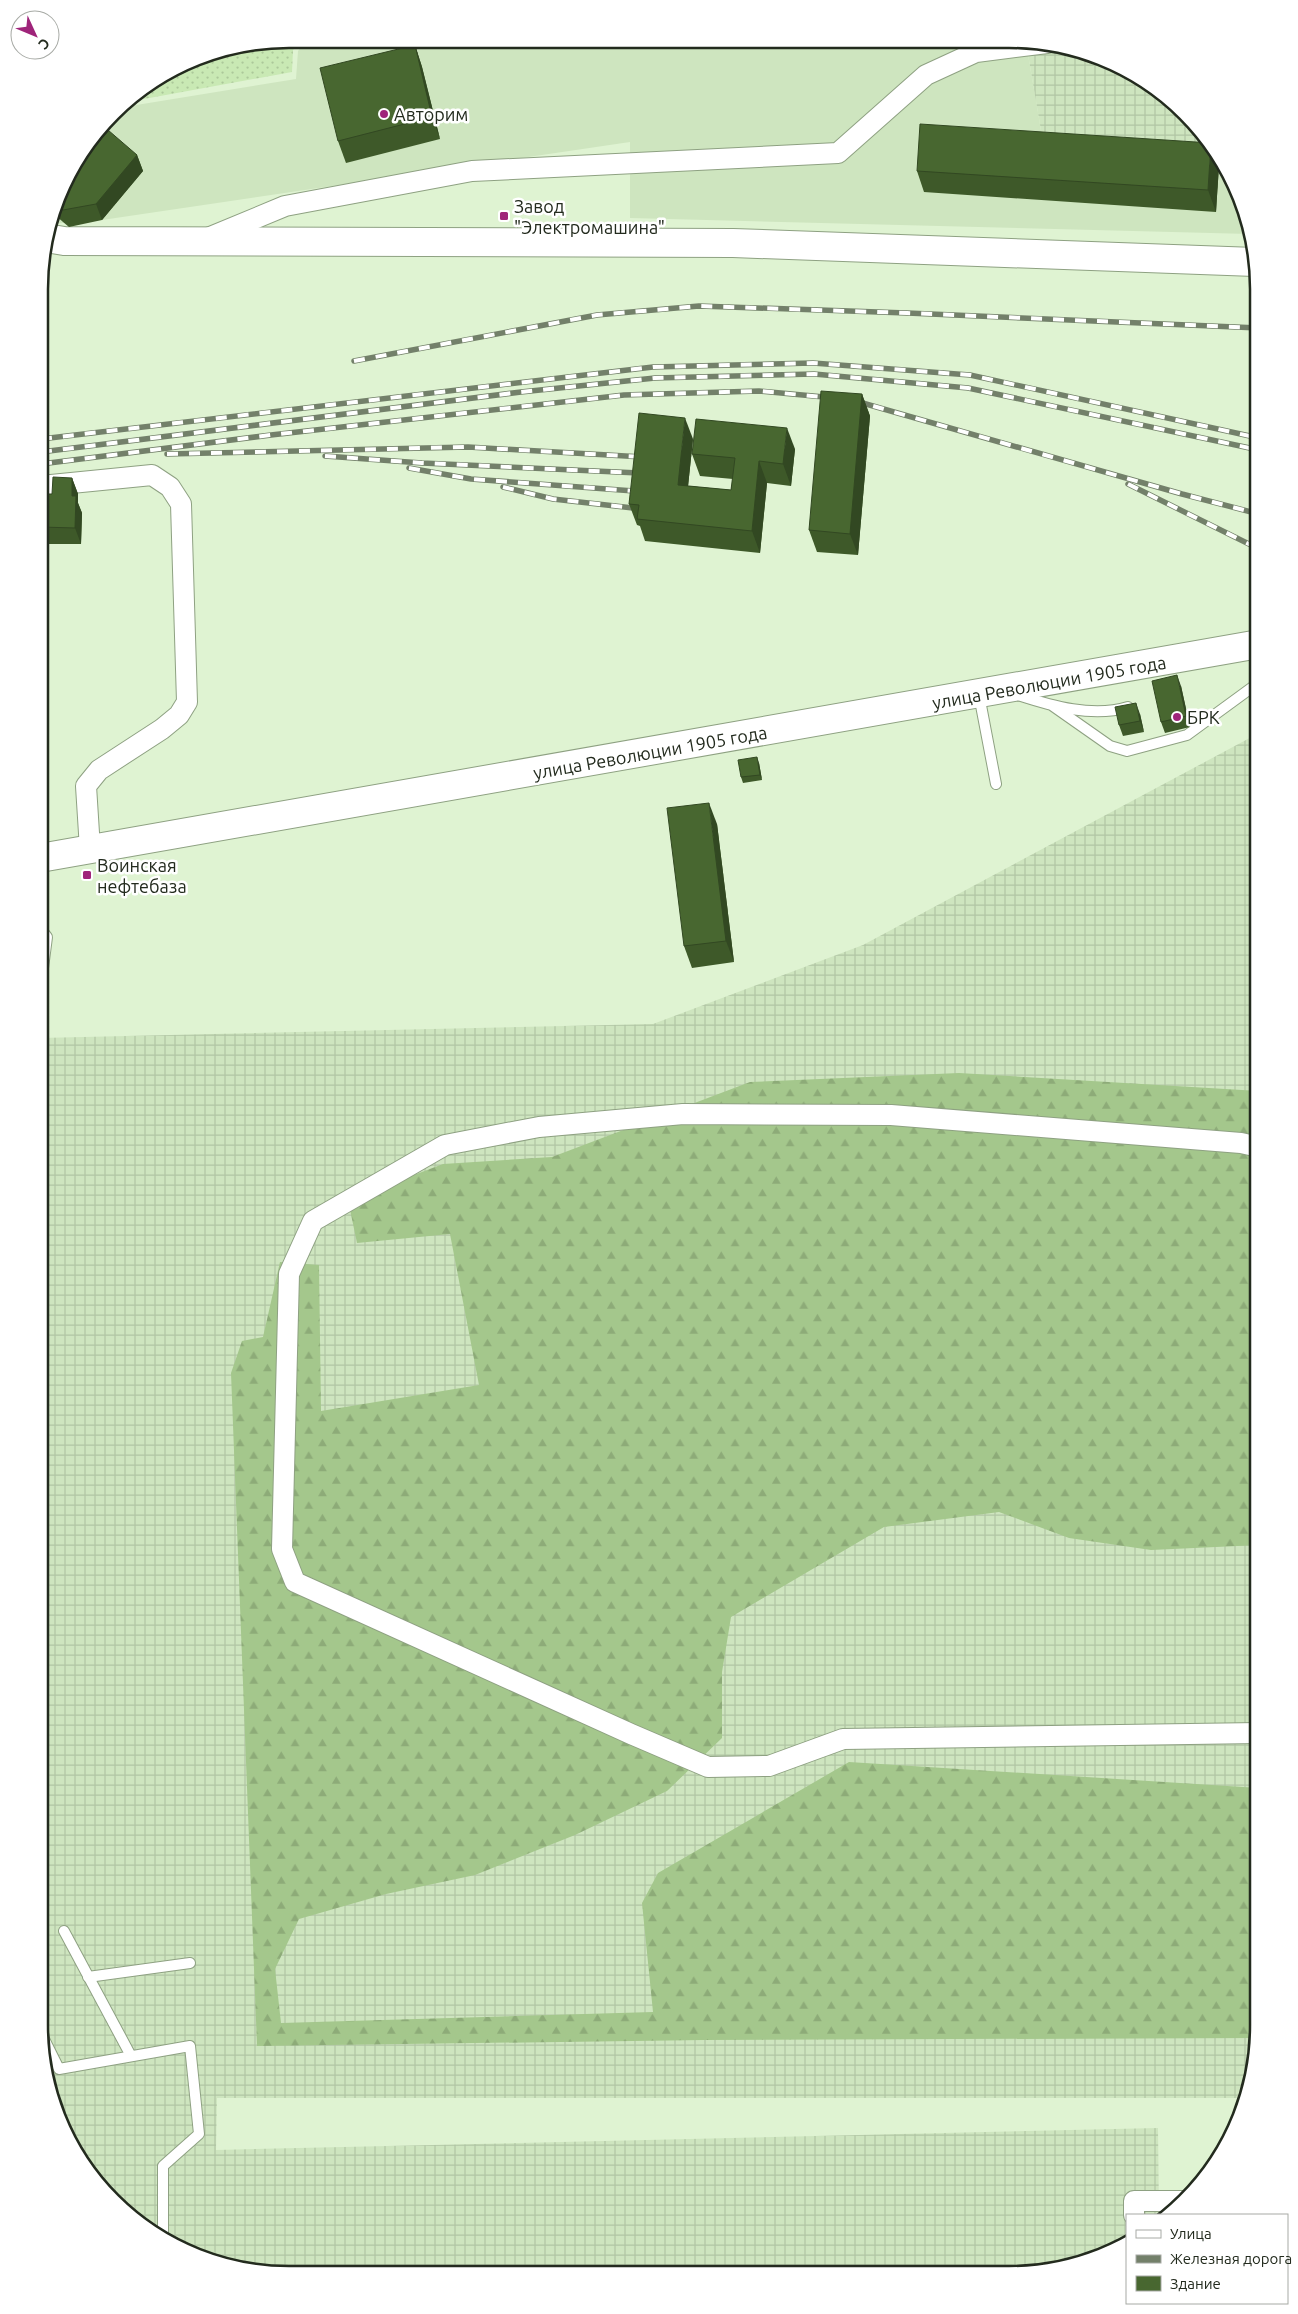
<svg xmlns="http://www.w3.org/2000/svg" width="1298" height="2314" viewBox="0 0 1298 2314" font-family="Ubuntu,sans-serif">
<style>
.built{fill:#cee5bf}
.industrial{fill:url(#industrial-grid)}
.grass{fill:url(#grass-dots)}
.forest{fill:url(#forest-firs)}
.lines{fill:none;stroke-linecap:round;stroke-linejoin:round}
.lane-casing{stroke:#8ea182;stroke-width:12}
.street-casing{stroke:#8ea182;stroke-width:22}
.secondary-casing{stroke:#8ea182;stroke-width:30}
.lane{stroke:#fff;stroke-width:10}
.street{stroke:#fff;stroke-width:20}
.secondary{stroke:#fff;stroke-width:28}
.rail-casing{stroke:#73806a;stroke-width:5.5}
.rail{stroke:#fff;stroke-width:4;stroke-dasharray:11;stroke-linecap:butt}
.wall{fill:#3e5929}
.shaded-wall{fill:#324822}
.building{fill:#486730;stroke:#324822}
.poi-dot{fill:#9f247a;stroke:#fff;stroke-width:2}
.labels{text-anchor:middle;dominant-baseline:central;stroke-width:5;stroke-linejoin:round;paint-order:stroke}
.poi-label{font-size:18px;fill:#232b1e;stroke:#fff;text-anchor:start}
.street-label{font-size:18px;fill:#232b1e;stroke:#fff}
.rim{fill:none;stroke:#232b1e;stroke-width:2.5}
</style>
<defs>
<pattern id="industrial-grid" width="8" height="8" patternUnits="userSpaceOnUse" patternTransform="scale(1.25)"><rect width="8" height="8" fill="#cee5bf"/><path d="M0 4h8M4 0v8" fill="none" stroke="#b1c5a4"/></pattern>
<pattern id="grass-dots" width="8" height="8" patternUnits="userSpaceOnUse" patternTransform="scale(1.25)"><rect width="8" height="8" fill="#c9e9b4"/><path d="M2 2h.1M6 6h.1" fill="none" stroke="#acc89a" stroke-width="1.8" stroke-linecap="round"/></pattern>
<pattern id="forest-firs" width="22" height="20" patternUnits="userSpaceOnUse" patternTransform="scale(1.25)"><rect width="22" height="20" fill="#a4c78c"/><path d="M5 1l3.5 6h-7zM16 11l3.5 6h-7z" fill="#8dab78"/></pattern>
</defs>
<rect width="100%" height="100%" fill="#dff3d2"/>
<path class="built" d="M308,39L1026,43L1042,136L1218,151L1246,208L1250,234L630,218V142L102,220L50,224L65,178L118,108L296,79L298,51Z"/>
<g class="industrial">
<path d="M1026,43H1058L1120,64L1174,100L1218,151L1042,136Z"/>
<path d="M1259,733V2042L1246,2098H217L216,2150L1158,2128L1159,2215H1127V2237L1117,2238L1116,2249L1090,2262L1010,2275L255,2273L192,2256L124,2214L81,2165L52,2106L39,2026L40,1038L653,1024L863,945Z"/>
</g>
<path class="grass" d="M288,39H303L293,50L292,72L122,103L193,58Z"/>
<path class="forest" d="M959,1073L1259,1091V1545L1151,1550L1069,1538L999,1512L884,1527L731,1617L722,1672V1738L667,1791L575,1835L475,1875L386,1894L299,1919L275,1969L281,2023L653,2012L642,1903L658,1873L849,1762L1259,1788V2038L704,2040L257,2046L231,1373L242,1341L263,1337L280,1262L319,1265L321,1411L479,1385L450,1234L357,1243L348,1200L443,1164L552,1157L750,1082Z"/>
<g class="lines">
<g class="lane-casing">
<g id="lane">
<path d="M979,695L996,784"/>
<path d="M1018,695C1052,706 1093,718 1128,707"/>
<path d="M1053,706L1110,746L1127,751L1187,735L1254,686L1259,679"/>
<path d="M40,970L43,968L47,937L40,928"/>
<path d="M64,1931L131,2056"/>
<path d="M88,1977L190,1963"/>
<path d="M39,2029L59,2069L190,2046L199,2134L163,2166V2238"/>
</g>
</g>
<g class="street-casing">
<g id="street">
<path d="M208,238L285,206L472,171L838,153L926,75L976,52L1047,43"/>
<path d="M41,486L152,475L170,487L181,504L187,702L179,715L162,729L99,770L86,786L90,849"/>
<path d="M1259,1733L843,1739L769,1766L708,1767L631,1734L295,1582L282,1549L289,1274L313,1221L445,1145L539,1127L683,1114L891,1115L1241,1143L1259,1147"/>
<path d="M1134,2215V2201H1183"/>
</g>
</g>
<g class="secondary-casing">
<g id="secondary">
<path d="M46,238L64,241L733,243L1255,262"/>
<path d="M40,858L1259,644"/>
</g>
</g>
<use href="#lane" class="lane"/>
<use href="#street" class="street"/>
<use href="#secondary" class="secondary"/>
<g class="rail-casing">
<g id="rail">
<path d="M354,361L597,315L699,306L907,313L1259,328"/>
<path d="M852,400L1182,494L1259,514"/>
<path d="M41,439L653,367L813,363L970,375L1259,438"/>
<path d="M41,452L521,392L655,378L814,374L968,388L1259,450"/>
<path d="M167,454L468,447L643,457"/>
<path d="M325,456L422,463L639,473"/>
<path d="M41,464L271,435L624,395L759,391L835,398"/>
<path d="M409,468L471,479L634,491"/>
<path d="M1128,484L1259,549"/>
<path d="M503,487L553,499L633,508"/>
</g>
</g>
<use href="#rail" class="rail"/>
</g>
<g class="wall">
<path d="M415,45L422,67L440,139L346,163L338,141Z"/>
<path d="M137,155L143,171L102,220L69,227L56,216L54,212L62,185Z"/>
<path d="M1219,165L1216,212L924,192L917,171Z"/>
<path d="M862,394L870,416L858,555L817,552L809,530Z"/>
<path d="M693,439L688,486L731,490L733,479L700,476L692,454L795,449L791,486L767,483L760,553L645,541L640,526L637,525L629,504Z"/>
<path d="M72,478L78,494V503L82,513L81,544H41V494H52Z"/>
<path d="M1181,686L1190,727L1165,733L1161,722Z"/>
<path d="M1140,714L1144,732L1123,736L1119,725Z"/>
<path d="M759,763L762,780L743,783L741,777Z"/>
<path d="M717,824L734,962L692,968L684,946Z"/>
</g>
<g class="shaded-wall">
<path d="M415,45L422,67L440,139L432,117Z"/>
<path d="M1211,143L1219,165L1216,212L1208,190Z"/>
<path d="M137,155L143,171L102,220L96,204Z"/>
<path d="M862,394L870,416L858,555L850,534Z"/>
<path d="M685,418L693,439L686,506L678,485Z"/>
<path d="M787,428L795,449L791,486L783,464Z"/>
<path d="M759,461L767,483L760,553L752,531Z"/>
<path d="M72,478L78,494V503L82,513L81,544L75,528L72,496Z"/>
<path d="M1177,675L1181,686L1190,727L1186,716Z"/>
<path d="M1136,703L1140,714L1144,732L1140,721Z"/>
<path d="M757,757L759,763L762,780L760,775Z"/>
<path d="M709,803L717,824L734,962L726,941Z"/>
</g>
<g class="building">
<path d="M415,45L432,117L338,141L320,68Z"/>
<path d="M920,124L1211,143L1208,190L917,171Z"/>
<path d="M108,130L137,155L96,204L63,210L56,205L62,185Z"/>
<path d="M821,391L862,394L850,534L809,530Z"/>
<path d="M639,413L685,418L678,485L731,490L735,458L692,454L696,419L787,428L783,464L759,461L752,531L637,519L639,505L629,504Z"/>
<path d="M53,477L72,478V496H76L75,528L41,527V494H52Z"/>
<path d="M1177,675L1186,716L1161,722L1152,681Z"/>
<path d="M1136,703L1140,721L1119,725L1115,707Z"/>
<path d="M757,757L760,775L741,777L738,760Z"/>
<path d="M709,803L726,941L684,946L667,808Z"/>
</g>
<g class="poi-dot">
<circle cx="384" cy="114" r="5"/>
<rect x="499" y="211" width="10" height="10" rx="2.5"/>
<circle cx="1177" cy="717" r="5"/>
<rect x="82" y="870" width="10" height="10" rx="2.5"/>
</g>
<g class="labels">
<g class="poi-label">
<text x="394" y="114">Авторим</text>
<text x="514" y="206">Завод<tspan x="514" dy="21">"Электромашина"</tspan></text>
<text x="1187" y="717">БРК</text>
<text x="97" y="865">Воинская<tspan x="97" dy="21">нефтебаза</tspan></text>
</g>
<g class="street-label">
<text transform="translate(1049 682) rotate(-10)">улица Революции 1905 года</text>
<text transform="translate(650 752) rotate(-10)">улица Революции 1905 года</text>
</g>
</g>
<path d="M0 0H1298V2314H0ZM289 48H1009A241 241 0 0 1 1250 289V2025A241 241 0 0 1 1009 2266H289A241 241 0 0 1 48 2025V289A241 241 0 0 1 289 48Z" fill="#fff" fill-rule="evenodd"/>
<path class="rim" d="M289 48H1009A241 241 0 0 1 1250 289V2025A241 241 0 0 1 1009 2266H289A241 241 0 0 1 48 2025V289A241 241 0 0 1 289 48Z"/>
<rect x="1126" y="2214" width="162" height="90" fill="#ffffff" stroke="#a7aaa5"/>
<rect x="1136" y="2230" width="25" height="8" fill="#ffffff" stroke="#a7aaa5"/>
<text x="1170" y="2239" font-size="15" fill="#232b1e">Улица</text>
<rect x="1136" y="2255" width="25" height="8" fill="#73806a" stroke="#a7aaa5"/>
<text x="1170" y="2264" font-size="15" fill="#232b1e">Железная дорога</text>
<rect x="1136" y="2276" width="25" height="15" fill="#486730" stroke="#a7aaa5"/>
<text x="1170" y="2289" font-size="15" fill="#232b1e">Здание</text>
<g transform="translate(35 35) rotate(134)"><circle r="24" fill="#ffffff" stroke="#a7aaa5"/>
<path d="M0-4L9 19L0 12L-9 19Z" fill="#9f247a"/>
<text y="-8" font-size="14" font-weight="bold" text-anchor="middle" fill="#232b1e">С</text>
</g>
</svg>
